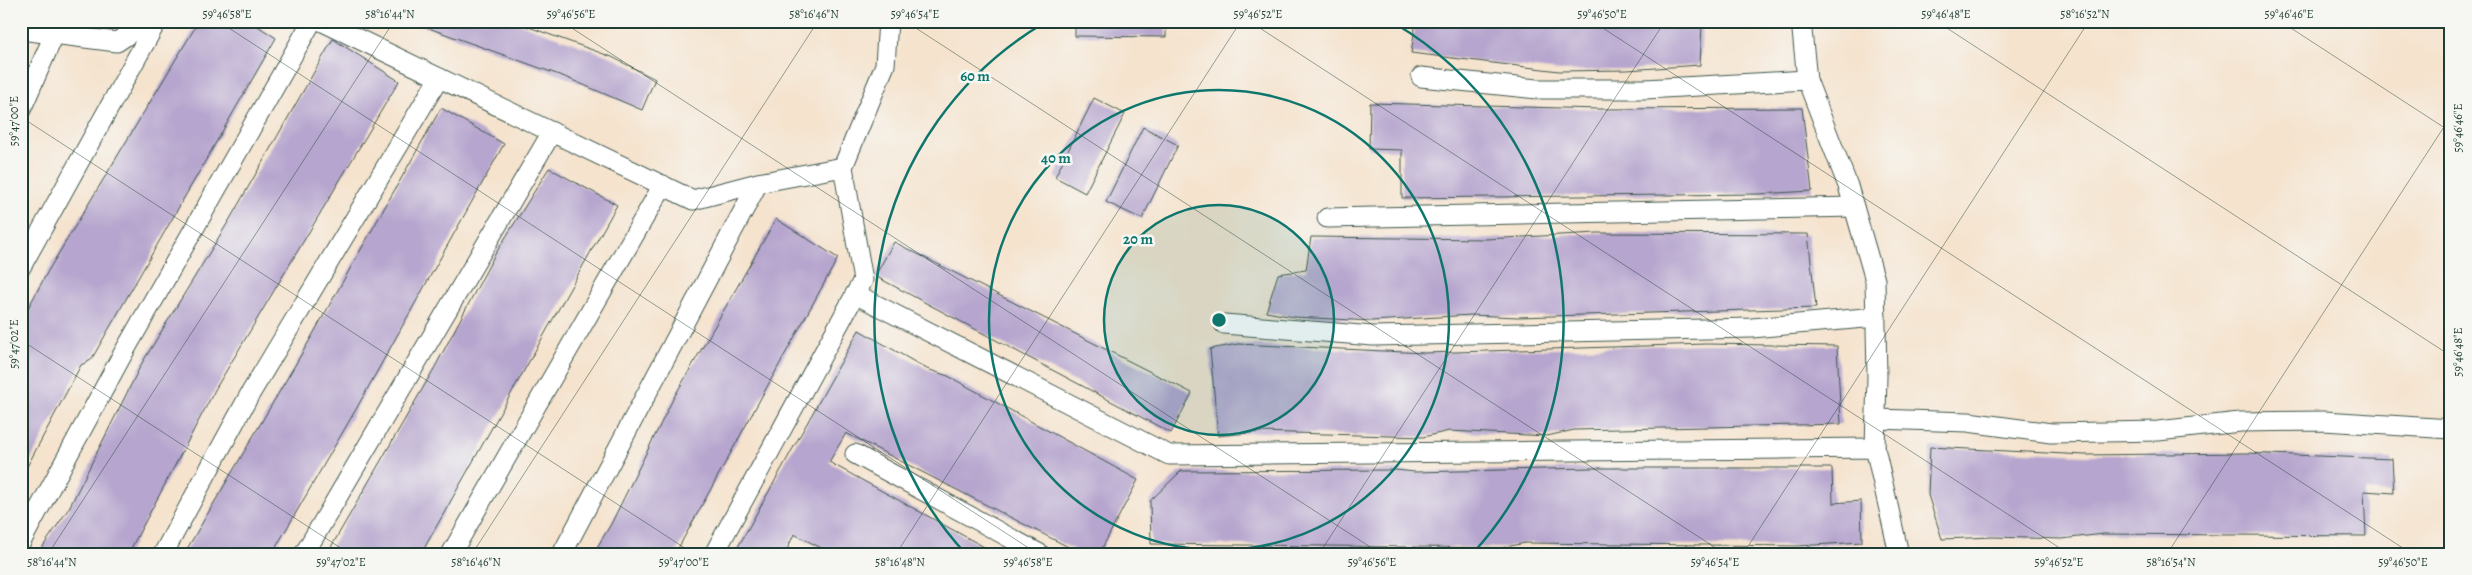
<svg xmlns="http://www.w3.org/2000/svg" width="2472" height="575" viewBox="0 0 2472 575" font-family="Alegreya,serif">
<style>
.building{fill:#b6a5ce}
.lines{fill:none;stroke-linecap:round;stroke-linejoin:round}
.service-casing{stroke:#3f564b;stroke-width:21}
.service{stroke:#fff;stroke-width:19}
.ticks{fill:none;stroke:#1f3d34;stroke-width:1;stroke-opacity:0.45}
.ring{fill:none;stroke:#0f766e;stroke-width:2.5}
.centre{fill:#0f766e;stroke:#f6f6f2;stroke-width:2.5}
.ring-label{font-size:15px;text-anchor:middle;font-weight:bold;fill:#0f766e;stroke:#f6f6f2;stroke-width:5;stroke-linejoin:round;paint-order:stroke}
.neatline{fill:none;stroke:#1f3d34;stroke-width:2}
.ticks-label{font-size:12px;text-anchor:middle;fill:#1f3d34}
</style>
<rect width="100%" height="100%" fill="#f6f6f2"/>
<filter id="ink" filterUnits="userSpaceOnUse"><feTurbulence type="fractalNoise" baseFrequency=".02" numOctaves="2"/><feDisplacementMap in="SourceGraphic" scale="10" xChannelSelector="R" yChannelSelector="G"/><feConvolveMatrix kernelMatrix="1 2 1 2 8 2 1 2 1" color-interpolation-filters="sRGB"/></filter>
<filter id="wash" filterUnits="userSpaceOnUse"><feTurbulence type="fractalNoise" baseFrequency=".0096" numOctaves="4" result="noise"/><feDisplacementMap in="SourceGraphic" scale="20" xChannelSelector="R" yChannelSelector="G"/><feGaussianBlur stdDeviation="1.12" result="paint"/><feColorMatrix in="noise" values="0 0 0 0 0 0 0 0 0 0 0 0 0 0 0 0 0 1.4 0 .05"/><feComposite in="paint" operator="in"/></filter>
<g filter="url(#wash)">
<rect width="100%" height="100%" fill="#f5e3ce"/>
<g id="blocks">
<g class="building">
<path d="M199,21H250L276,38L91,360L81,365L21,478V321L48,271Z"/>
<path d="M409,21H512L612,57L655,79L642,110L565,77Z"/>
<path d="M1075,21H1166V37L1075,36Z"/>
<path d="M1416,21H1683L1702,24L1700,65L1627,70L1559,71L1411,53Z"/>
<path d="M333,39L399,81L216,388L128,554H38L69,508L142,363L230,219Z"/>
<path d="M1094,98L1125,114L1085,193L1055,177Z"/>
<path d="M1370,103L1600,109L1802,108L1812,191L1759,194L1402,198V150L1369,149Z"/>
<path d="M441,108L504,144L355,411L272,554H184L308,343Z"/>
<path d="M1143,127L1178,145L1142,219L1106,202Z"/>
<path d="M549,168L617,205L421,554H327L435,367L494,256Z"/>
<path d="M776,219L838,258L675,554H593L611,524L673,399Z"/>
<path d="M1597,233L1808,234L1816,308L1518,317L1471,315L1372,321L1294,317L1266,312L1278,274L1306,270L1311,237L1486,239Z"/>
<path d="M894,242L1192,393L1171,433L875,276Z"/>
<path d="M859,330L927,369L948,376L1138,480L1099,554H1082L846,433L829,462L997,554H833L794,534L785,554H734Z"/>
<path d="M1238,344L1425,353L1706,344L1837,346L1841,424L1574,430L1547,436L1449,431L1423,437L1260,432L1218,436L1210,349Z"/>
<path d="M1930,447L2085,455L2245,453L2392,459L2394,493L2364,491L2366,536L2103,534L2062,539L1993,537L1942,539L1928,495Z"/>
<path d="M1590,468H1832L1833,503L1861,501L1862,542L1798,546L1525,543L1501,548L1151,544L1150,501L1181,471L1395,470L1415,472Z"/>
</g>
</g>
</g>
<g filter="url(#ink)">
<use href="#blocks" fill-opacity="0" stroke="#3f564b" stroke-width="1"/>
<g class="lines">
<g class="service-casing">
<g id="service">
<path d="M321,21L693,200L758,183L843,167"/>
<path d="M1801,21L1807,80L1848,186L1875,280L1877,376L1875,448"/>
<path d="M21,30L117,42L148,21"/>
<path d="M1421,77L1537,89H1645L1807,80"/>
<path d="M21,110L54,35"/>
<path d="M1327,218L1854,207"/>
<path d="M21,267L157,21"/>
<path d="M855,294L1169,455L1875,448L1899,554"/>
<path d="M1224,324L1373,336L1752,328L1876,317"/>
<path d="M1876,419L1968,422L2051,433L2158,431L2240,422L2324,421L2451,429"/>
<path d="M855,454L1040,554"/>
<path d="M21,542L120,359L312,21"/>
<path d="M163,554L250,394L439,78"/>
<path d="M304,554L552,132"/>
<path d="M451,554L663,185"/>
<path d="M562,554L758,183"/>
<path d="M714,554L863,280L843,167L885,65L888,21"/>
</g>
</g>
<use href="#service" class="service"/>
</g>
</g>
<path class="ticks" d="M218,21L1038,554M561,21L1381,554M905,21L1725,554M1249,21L2069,554M1592,21L2412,554M1936,21L2451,356M2280,21L2451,132M21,117L694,554M21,340L350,554M48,554L394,21M472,554L818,21M896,554L1241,21M1319,554L1665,21M1743,554L2089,21M2167,554L2451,116"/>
<circle cx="1219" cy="320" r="115" fill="#0f766e" fill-opacity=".12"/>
<g class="ring">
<circle cx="1219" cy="320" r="115"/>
<circle cx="1219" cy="320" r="230"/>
<path d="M965 553A345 345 0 0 1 1044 23M1394 23A345 345 0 0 1 1473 553"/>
</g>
<circle cx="1219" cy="320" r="8" class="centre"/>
<g class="ring-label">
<text x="975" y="81">60 m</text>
<text x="1056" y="163">40 m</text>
<text x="1138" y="244">20 m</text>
</g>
<rect width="2472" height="575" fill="none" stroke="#f6f6f2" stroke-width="55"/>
<rect x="28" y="28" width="2416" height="520" class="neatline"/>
<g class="ticks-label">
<text x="227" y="18">59°46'58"E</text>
<text x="390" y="18">58°16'44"N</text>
<text x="571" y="18">59°46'56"E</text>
<text x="814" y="18">58°16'46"N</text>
<text x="915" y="18">59°46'54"E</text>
<text x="1258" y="18">59°46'52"E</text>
<text x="1602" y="18">59°46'50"E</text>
<text x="1946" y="18">59°46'48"E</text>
<text x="2085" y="18">58°16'52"N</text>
<text x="2289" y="18">59°46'46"E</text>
<text transform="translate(14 121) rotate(-90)" y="4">59°47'00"E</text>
<text transform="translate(2458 128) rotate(-90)" y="4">59°46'46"E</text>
<text transform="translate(14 344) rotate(-90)" y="4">59°47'02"E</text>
<text transform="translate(2458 352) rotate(-90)" y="4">59°46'48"E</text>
<text x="52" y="566">58°16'44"N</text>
<text x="341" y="566">59°47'02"E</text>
<text x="476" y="566">58°16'46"N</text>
<text x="684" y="566">59°47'00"E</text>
<text x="900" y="566">58°16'48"N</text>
<text x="1028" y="566">59°46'58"E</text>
<text x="1372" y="566">59°46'56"E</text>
<text x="1715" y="566">59°46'54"E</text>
<text x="2059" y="566">59°46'52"E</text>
<text x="2171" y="566">58°16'54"N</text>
<text x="2403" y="566">59°46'50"E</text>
</g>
</svg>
